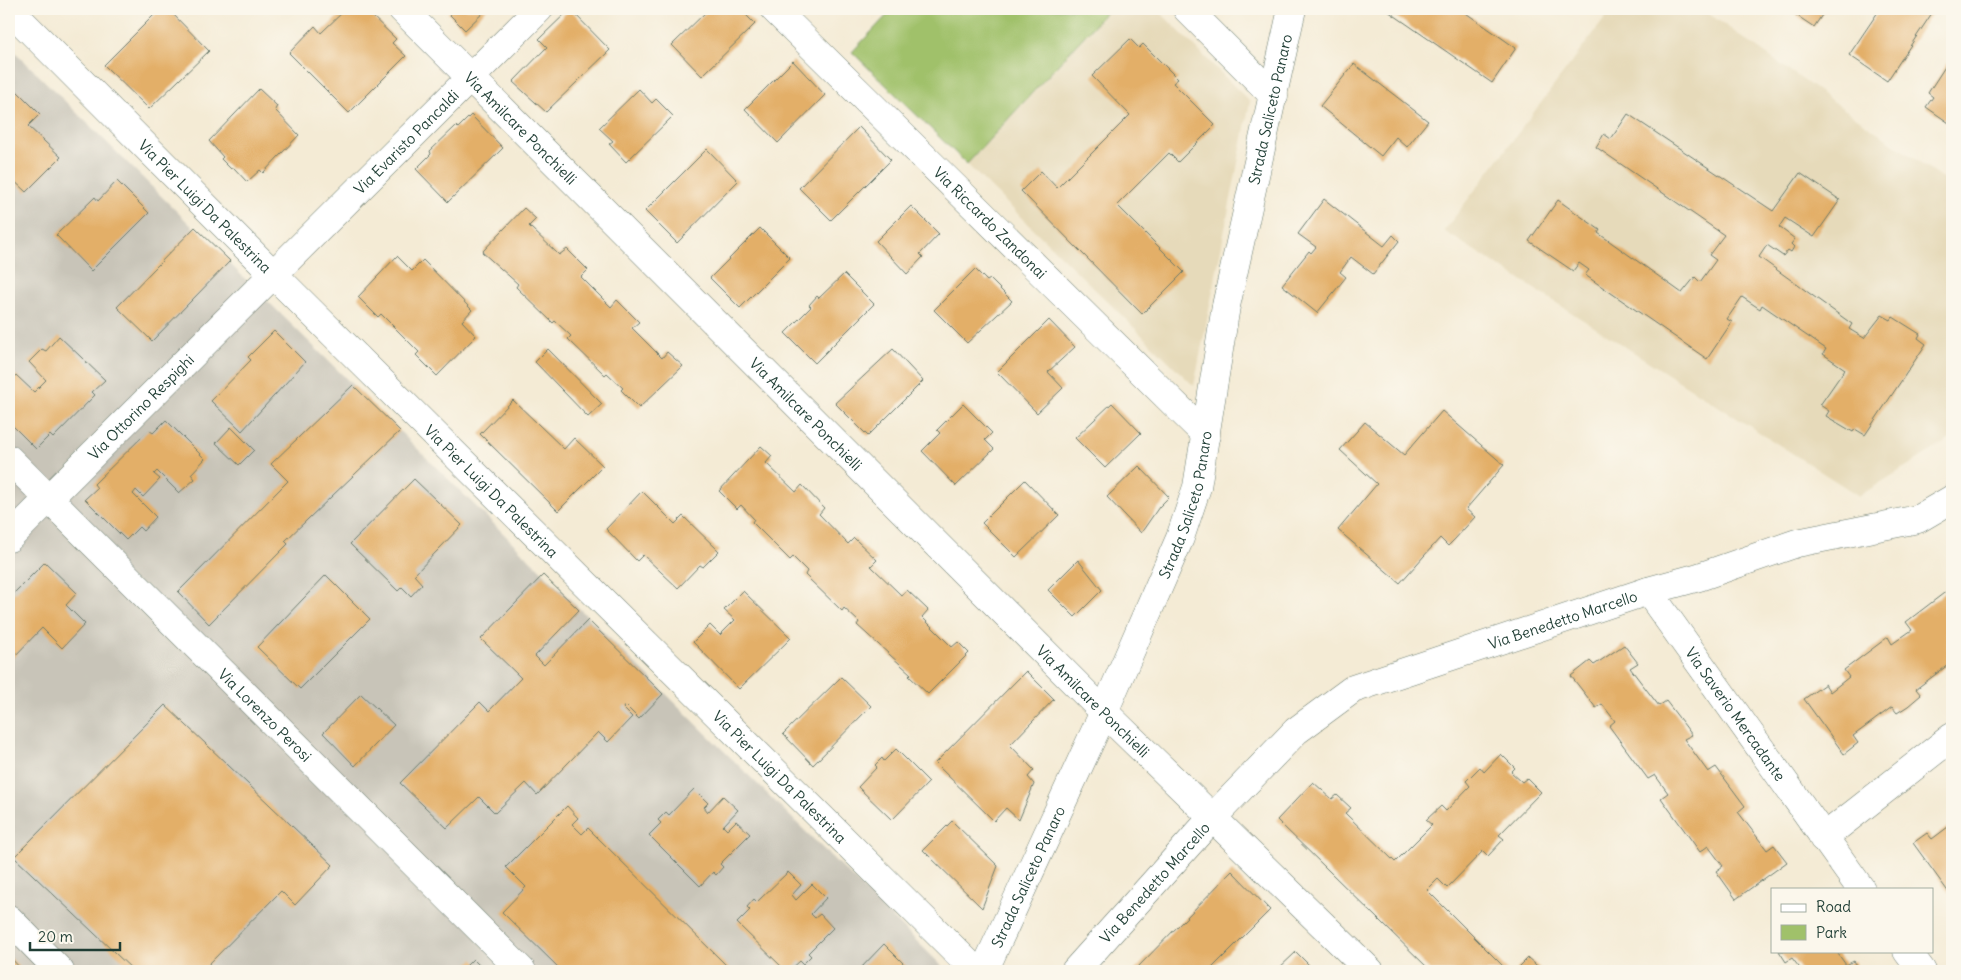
<svg xmlns="http://www.w3.org/2000/svg" width="1961" height="980" viewBox="0 0 1961 980" font-family="Delius,sans-serif">
<style>
.built{fill:#e6daba}
.industrial{fill:#c8c4b8}
.green{fill:#a0c16a;stroke:#607f4f}
.building{fill:#e3af68}
.lines{fill:none;stroke-linecap:round;stroke-linejoin:round}
.minor-casing{stroke:#6a7a6c;stroke-width:29}
.minor{stroke:#fff;stroke-width:28}
.labels{text-anchor:middle;dominant-baseline:central;stroke-width:4;stroke-linejoin:round;paint-order:stroke}
.street-label{font-size:15px;fill:#1f3d34;stroke:#fbf7ec}
</style>
<rect width="100%" height="100%" fill="#fbf7ec"/>
<filter id="ink" filterUnits="userSpaceOnUse"><feTurbulence type="fractalNoise" baseFrequency=".02" numOctaves="2"/><feDisplacementMap in="SourceGraphic" scale="10" xChannelSelector="R" yChannelSelector="G"/><feConvolveMatrix kernelMatrix="1 2 1 2 8 2 1 2 1" color-interpolation-filters="sRGB"/></filter>
<filter id="wash" filterUnits="userSpaceOnUse"><feTurbulence type="fractalNoise" baseFrequency=".0096" numOctaves="4" result="noise"/><feDisplacementMap in="SourceGraphic" scale="20" xChannelSelector="R" yChannelSelector="G"/><feGaussianBlur stdDeviation="1.12" result="paint"/><feColorMatrix in="noise" values="0 0 0 0 0 0 0 0 0 0 0 0 0 0 0 0 0 1.4 0 .05"/><feComposite in="paint" operator="in"/></filter>
<g filter="url(#wash)">
<rect width="100%" height="100%" fill="#f4ebd5"/>
<g class="built">
<path d="M893,9H1157L1250,102L1194,386L852,52Z"/>
<path d="M1612,9H1702L1952,185V438L1859,496L1444,231Z"/>
</g>
<path class="industrial" d="M9,46L947,971H9Z"/>
<path class="green" d="M893,9H1109L967,164L852,52Z"/>
<g id="blocks">
<g class="building">
<path d="M160,9H168L209,51L149,109L104,65Z"/>
<path d="M346,9H360L366,16L369,13L396,39L392,43L406,56L349,113L289,53L315,26L321,33Z"/>
<path d="M452,9H487L465,30L448,13Z"/>
<path d="M570,9L610,50L546,112L513,82L547,47L539,39Z"/>
<path d="M709,9H740L755,24L702,76L672,45Z"/>
<path d="M1385,9H1460L1516,48L1492,83Z"/>
<path d="M1787,9H1826L1814,27Z"/>
<path d="M1880,9H1925L1932,13L1887,81L1849,55Z"/>
<path d="M1130,39L1139,48L1143,44L1178,79L1173,83L1215,125L1178,162L1169,153L1117,205L1184,272L1142,314L1021,191L1041,171L1057,188L1130,115L1092,76Z"/>
<path d="M1952,56V125L1926,107L1933,97L1928,93Z"/>
<path d="M793,61L825,95L778,143L745,109Z"/>
<path d="M1354,64L1428,121L1407,147L1396,137L1381,156L1320,106Z"/>
<path d="M259,89L277,106L275,110L299,135L263,173L260,170L247,182L234,168L231,169L221,159L223,157L209,141Z"/>
<path d="M639,89L652,103L656,99L673,116L626,162L609,144L613,141L599,128Z"/>
<path d="M17,91L40,114L28,126L61,157L26,192L9,176V99Z"/>
<path d="M1628,114L1773,211L1800,173L1840,200L1814,237L1785,218L1779,227L1795,239L1791,244L1794,247L1791,252L1788,250L1783,256L1767,245L1759,257L1852,324L1849,329L1864,338L1882,315L1891,320L1893,317L1920,334L1918,338L1926,344L1865,435L1855,429L1853,432L1826,416L1829,411L1820,405L1845,369L1823,354L1826,349L1762,305L1760,309L1742,297L1727,319L1732,322L1707,359L1585,275L1589,270L1579,263L1573,271L1529,241L1558,200L1600,230L1598,233L1682,293L1695,277L1700,282L1716,260L1709,255L1724,235L1596,147L1604,134L1611,139Z"/>
<path d="M471,115L503,148L448,202L416,169L431,154L430,151L456,126L458,128Z"/>
<path d="M859,127L891,160L831,220L799,188Z"/>
<path d="M707,149L738,181L677,243L645,211Z"/>
<path d="M117,181L149,213L91,271L56,235L95,197L98,201Z"/>
<path d="M1324,199L1384,246L1393,235L1399,241L1373,274L1351,257L1340,272L1346,277L1317,313L1282,285L1309,251L1311,253L1316,247L1298,234Z"/>
<path d="M911,206L939,234L920,254L923,257L907,274L876,241Z"/>
<path d="M524,208L536,219L529,226L559,255L567,249L588,270L581,277L611,307L617,300L639,322L632,328L662,358L667,352L683,366L639,408L621,390L623,388L607,373L605,375L568,339L571,336L555,321L553,323L516,287L518,284L482,252Z"/>
<path d="M195,227L230,261L152,341L117,307Z"/>
<path d="M760,228L790,258L740,308L710,278Z"/>
<path d="M397,256L412,271L423,260L472,310L462,321L476,336L437,376L416,355L419,352L381,314L378,317L358,297Z"/>
<path d="M975,269L987,281L990,279L1012,301L967,343L934,310Z"/>
<path d="M844,274L874,304L815,363L785,333L811,307L809,305L817,296L819,298Z"/>
<path d="M1049,320L1075,347L1048,372L1063,388L1037,413L997,372Z"/>
<path d="M274,331L305,362L242,431L211,401L251,360L248,357Z"/>
<path d="M59,336L105,380L92,392L95,395L53,438L50,435L36,449L9,422V383L16,375L34,392L46,380L29,362L42,349L46,351Z"/>
<path d="M548,349L602,404L588,417L535,362Z"/>
<path d="M893,349L923,381L868,436L835,403Z"/>
<path d="M353,385L400,431L285,541L288,544L209,624L178,592L288,481L271,464Z"/>
<path d="M513,400L564,449L574,438L603,466L558,511L480,434Z"/>
<path d="M1112,403L1141,433L1105,468L1075,438Z"/>
<path d="M963,404L992,433L985,440L994,449L956,486L922,451L940,433L937,430Z"/>
<path d="M1442,411L1504,465L1466,509L1475,517L1455,539L1448,546L1440,538L1400,583L1338,530L1377,484L1340,450L1365,422L1404,455Z"/>
<path d="M166,420L205,459L191,474L195,479L179,493L157,471L154,474L160,479L143,497L136,490L133,494L156,517L143,531L139,527L126,540L85,499L97,488L94,484L149,430L153,433Z"/>
<path d="M231,427L254,450L239,465L216,443Z"/>
<path d="M761,446L772,456L766,463L796,492L802,485L824,508L819,514L848,544L854,538L877,560L871,566L902,596L907,590L928,610L922,617L952,647L958,642L969,653L928,694L909,676L911,674L857,625L859,622L844,608L842,611L805,575L807,571L793,557L790,560L752,522L754,519L741,505L737,509L719,491Z"/>
<path d="M1139,466L1169,497L1159,507L1141,533L1107,497Z"/>
<path d="M414,479L462,525L414,575L422,584L411,596L402,587L398,591L350,544Z"/>
<path d="M1025,480L1059,515L1016,557L982,523Z"/>
<path d="M642,491L675,524L683,516L719,551L703,567L700,565L678,588L643,555L637,561L606,529Z"/>
<path d="M1078,560L1102,590L1075,617L1048,590Z"/>
<path d="M45,562L77,593L66,605L85,624L62,648L42,628L9,662V598Z"/>
<path d="M326,575L370,619L300,689L257,647Z"/>
<path d="M543,575L579,610L535,656L544,665L588,620L663,694L639,719L625,705L623,708L632,717L608,742L598,732L537,795L526,783L495,813L479,797L447,828L400,783L480,702L489,711L521,678L481,639Z"/>
<path d="M1952,587V662L1916,689L1921,695L1908,706L1897,713L1892,707L1853,736L1858,743L1844,754L1804,699L1825,684L1830,692L1844,681L1849,677L1844,670L1888,637L1892,644L1912,630L1906,622Z"/>
<path d="M743,591L791,638L739,689L693,642L710,625L720,635L735,620L724,610Z"/>
<path d="M1624,645L1638,663L1630,668L1659,706L1666,701L1692,735L1684,739L1708,772L1716,767L1745,806L1738,812L1767,850L1774,845L1787,862L1736,899L1716,871L1723,866L1708,846L1700,852L1661,798L1668,793L1655,775L1648,779L1609,726L1615,721L1602,704L1596,708L1571,676L1590,661L1594,665Z"/>
<path d="M1026,671L1054,699L1010,745L1034,770L1028,777L1034,784L1019,820L1006,808L994,821L935,763Z"/>
<path d="M841,677L871,706L813,765L783,734Z"/>
<path d="M361,694L394,725L355,766L323,733Z"/>
<path d="M165,705L333,865L295,905L281,891L202,971H134L14,857Z"/>
<path d="M896,749L929,782L892,820L858,787L877,767L875,765L882,758L884,761Z"/>
<path d="M1501,754L1515,768L1511,772L1522,782L1527,778L1541,792L1499,835L1504,839L1488,856L1483,851L1447,888L1438,879L1427,890L1508,971H1431L1277,820L1313,782L1332,799L1337,795L1351,808L1345,813L1395,862L1432,825L1426,820L1441,806L1446,811L1470,786L1466,781L1480,767L1484,772Z"/>
<path d="M694,789L708,803L704,807L708,812L723,796L738,810L723,826L727,830L736,821L750,834L720,864L723,867L716,875L713,872L700,886L649,835L661,823L658,820L666,812L669,815Z"/>
<path d="M567,806L578,818L572,824L582,834L588,828L732,971H562L502,912L526,887L506,867Z"/>
<path d="M952,821L998,866L982,908L923,850Z"/>
<path d="M1952,824V897L1913,843L1927,833L1932,839Z"/>
<path d="M1232,871L1270,910L1209,971H1134Z"/>
<path d="M788,872L801,885L792,895L796,900L812,884L826,898L811,914L815,918L820,914L833,928L808,953L811,956L803,964L800,961L789,971H786L737,923L750,910L747,907L754,899L757,902Z"/>
<path d="M884,944L904,964L912,971H858Z"/>
<path d="M1779,951H1836L1846,965L1854,961L1861,971H1802L1792,958L1786,962Z"/>
<path d="M1296,952L1311,967L1307,971H1276Z"/>
<path d="M9,956L23,971H9Z"/>
<path d="M1528,958L1543,971H1515Z"/>
<path d="M473,959L485,971H461Z"/>
</g>
</g>
</g>
<g filter="url(#ink)">
<use href="#blocks" fill-opacity="0" stroke="#6a7a6c" stroke-width="1"/>
<g class="lines">
<g class="minor-casing">
<g id="minor">
<path id="s1" d="M9,9L272,273L976,971"/>
<path id="s2" d="M402,9L1104,712L1370,971"/>
<path id="s3" d="M774,9L1206,435"/>
<path d="M1187,9L1274,96"/>
<path id="s4" d="M9,459L522,971"/>
<path id="s5" d="M9,538L539,9"/>
<path id="s6" d="M1648,591L1861,889"/>
<path d="M1823,838L1952,737"/>
<path d="M9,919L60,971"/>
<path d="M1907,951L1922,971"/>
<path id="s7" d="M984,971L1104,712L1180,538L1197,487L1226,306L1292,9"/>
<path id="s8" d="M1075,971L1213,817L1296,731L1353,689L1648,591L1699,577L1797,543L1918,519L1952,499"/>
</g>
</g>
<use href="#minor" class="minor"/>
</g>
</g>
<g class="labels">
<g class="street-label">
<text stroke="none"><textPath href="#s7" startOffset="914">Strada Saliceto Panaro</textPath></text>
<text stroke="none"><textPath href="#s2" startOffset="168">Via Amilcare Ponchielli</textPath></text>
<text stroke="none"><textPath href="#s5" startOffset="561">Via Evaristo Pancaldi</textPath></text>
<text stroke="none"><textPath href="#s1" startOffset="278">Via Pier Luigi Da Palestrina</textPath></text>
<text stroke="none"><textPath href="#s3" startOffset="304">Via Riccardo Zandonai</textPath></text>
<text stroke="none"><textPath href="#s5" startOffset="186">Via Ottorino Respighi</textPath></text>
<text stroke="none"><textPath href="#s2" startOffset="572">Via Amilcare Ponchielli</textPath></text>
<text stroke="none"><textPath href="#s1" startOffset="682">Via Pier Luigi Da Palestrina</textPath></text>
<text stroke="none"><textPath href="#s7" startOffset="509">Strada Saliceto Panaro</textPath></text>
<text stroke="none"><textPath href="#s8" startOffset="618">Via Benedetto Marcello</textPath></text>
<text stroke="none"><textPath href="#s2" startOffset="978">Via Amilcare Ponchielli</textPath></text>
<text stroke="none"><textPath href="#s4" startOffset="362">Via Lorenzo Perosi</textPath></text>
<text stroke="none"><textPath href="#s6" startOffset="151">Via Saverio Mercadante</textPath></text>
<text stroke="none"><textPath href="#s1" startOffset="1088">Via Pier Luigi Da Palestrina</textPath></text>
<text stroke="none"><textPath href="#s7" startOffset="104">Strada Saliceto Panaro</textPath></text>
<text stroke="none"><textPath href="#s8" startOffset="119">Via Benedetto Marcello</textPath></text>
</g>
</g>
<rect width="1961" height="980" fill="none" stroke="#fbf7ec" stroke-width="30"/>
<rect x="1771" y="888" width="162" height="65" fill="#fbf7ec" stroke="#a3ada2"/>
<rect x="1781" y="904" width="25" height="8" fill="#ffffff" stroke="#a3ada2"/>
<text x="1816" y="912" font-size="15" fill="#1f3d34">Road</text>
<rect x="1781" y="925" width="25" height="15" fill="#a0c16a" stroke="#a3ada2"/>
<text x="1816" y="938" font-size="15" fill="#1f3d34">Park</text>
<path d="M30 942v8h90v-8" fill="none" stroke="#1f3d34" stroke-width="2.5"/>
<text x="38" y="942" font-size="15" fill="#1f3d34" stroke="#fbf7ec" stroke-width="4" paint-order="stroke">20 m</text>
</svg>
